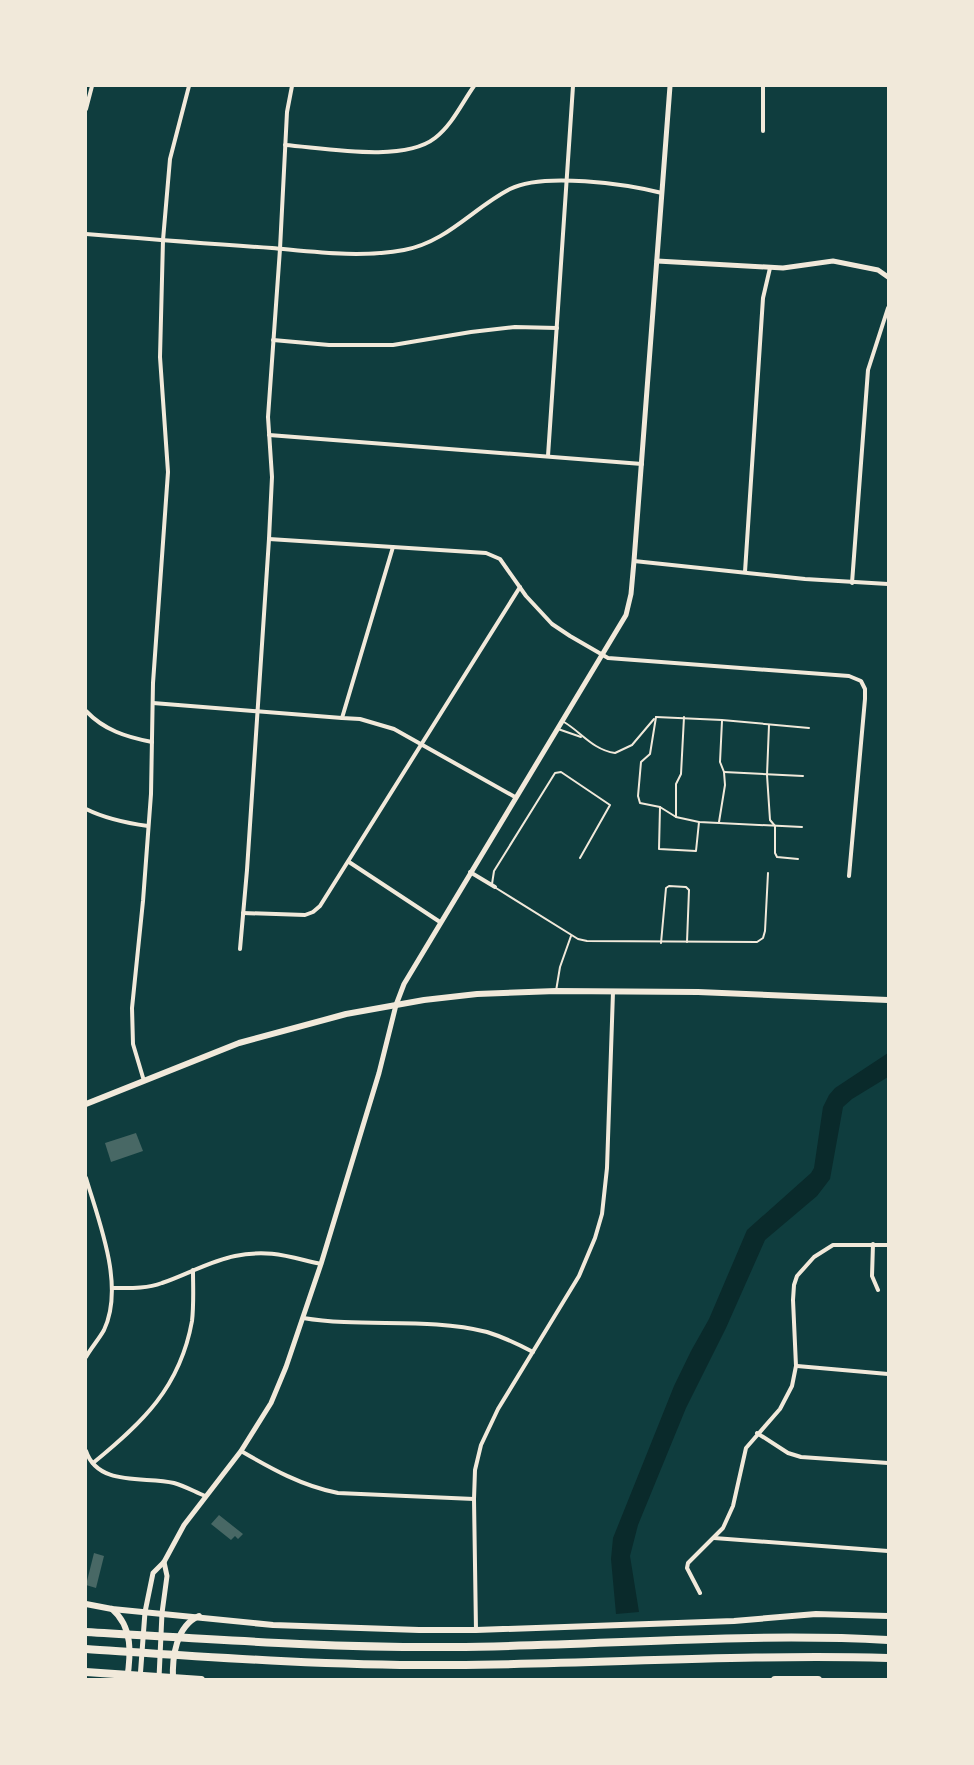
<svg xmlns="http://www.w3.org/2000/svg" width="974" height="1765" viewBox="0 0 974 1765" font-family="Poppins,sans-serif">
<style>
.water{fill:#0a2a2b}
.building{fill:#486865}
.lines{fill:none;stroke-linecap:round;stroke-linejoin:round}
.service{stroke:#f1e9da;stroke-width:2}
.minor{stroke:#f1e9da;stroke-width:4}
.tertiary{stroke:#f1e9da;stroke-width:5}
.secondary{stroke:#f1e9da;stroke-width:6}
.motorway{stroke:#f1e9da;stroke-width:8}
</style>
<rect width="100%" height="100%" fill="#0f3d3e"/>
<path class="water" d="M888,1053V1077L852,1099L843,1107L830,1179L817,1196L765,1240L726,1328L686,1408L638,1525L630,1556L639,1612L616,1614L611,1559L613,1538L674,1386L691,1351L709,1319L747,1230L811,1173L814,1168L823,1107L829,1095L835,1088Z"/>
<g class="building">
<path d="M136,1133L143,1151L111,1162L105,1143Z"/>
<path d="M219,1515L243,1534L238,1539L235,1536L231,1540L211,1524Z"/>
<path d="M94,1553L104,1556L96,1588L86,1585Z"/>
</g>
<g class="lines">
<g class="service">
<path d="M656,717L650,754L641,762L638,796L640,803L660,807L676,817L699,822L802,827"/>
<path d="M656,717L722,720L809,728"/>
<path d="M564,722C581,732 593,750 615,753L632,745L654,719"/>
<path d="M769,725L767,775L770,820L775,826V853L777,857L798,859"/>
<path d="M558,729L581,737"/>
<path d="M724,772L803,776"/>
<path d="M660,807L659,849L696,851L699,822"/>
<path d="M676,817V784L681,774L684,717"/>
<path d="M719,822L725,785L724,772L720,762L722,721"/>
<path d="M492,884L494,871L555,773L561,772L610,805L580,858"/>
<path d="M496,888L578,939L587,941L757,942L763,938L765,931L768,873"/>
<path d="M661,943L666,888L669,886L686,887L689,890L687,942"/>
<path d="M556,991L560,967L571,936"/>
</g>
<g class="minor">
<path d="M86,109L92,86"/>
<path d="M763,131V86"/>
<path d="M285,145C325,148 403,163 435,138C452,125 462,103 474,86"/>
<path d="M86,234C148,239 210,244 272,248C316,252 360,258 404,250C447,242 473,208 510,189C543,172 626,184 662,193"/>
<path d="M273,340L329,345H393L471,332L515,327L557,328"/>
<path d="M269,435L642,464"/>
<path d="M548,456L573,86"/>
<path d="M269,539L486,553L500,559L526,596L552,624L570,636L608,658L849,676L861,681L865,689V699L849,876"/>
<path d="M634,561L805,579L888,584"/>
<path d="M745,572L763,298L770,268"/>
<path d="M852,583L868,370L888,308"/>
<path d="M153,703L342,718L360,719L394,729L515,797"/>
<path d="M86,711C104,730 126,737 152,742"/>
<path d="M342,718L393,547"/>
<path d="M86,809C106,819 126,823 148,826"/>
<path d="M349,862L440,922"/>
<path d="M470,872L495,887"/>
<path d="M243,913L305,915L313,912L320,906L520,587"/>
<path d="M240,949L247,870L269,539L272,477L268,417L280,249L287,112L292,86"/>
<path d="M144,1081L133,1044L132,1008L143,901L151,794L153,683L168,472L160,357L163,240L170,159L189,86"/>
<path d="M86,1178C99,1222 125,1286 104,1330C99,1339 91,1348 86,1357"/>
<path d="M873,1244L872,1276L878,1290"/>
<path d="M112,1288C129,1288 146,1289 162,1283C186,1275 210,1261 235,1256C270,1249 289,1257 321,1264"/>
<path d="M303,1318C364,1328 427,1317 487,1332C503,1337 518,1344 533,1352"/>
<path d="M797,1366L888,1374"/>
<path d="M757,1433L788,1453L801,1457L888,1463"/>
<path d="M86,1451C98,1487 145,1476 174,1483C185,1486 195,1492 205,1496"/>
<path d="M241,1451C272,1469 302,1486 338,1493L474,1499"/>
<path d="M93,1463C142,1423 180,1388 192,1321C194,1304 193,1287 193,1270"/>
<path d="M714,1538L888,1551"/>
<path d="M700,1593L687,1568L688,1563L723,1528L733,1506L746,1448L780,1409L792,1386L796,1366L793,1300L794,1285L797,1276L814,1257L833,1245H888"/>
<path d="M476,1630L474,1499L475,1470L481,1445L498,1409L579,1276L595,1238L602,1214L607,1168L613,992"/>
</g>
<g class="tertiary">
<path d="M657,261L783,268L833,261L878,270L888,277"/>
<path d="M159,1678L162,1613L167,1576L164,1562"/>
<path d="M140,1679L145,1612L153,1573L164,1562L184,1525L241,1451L271,1403L286,1367L321,1264L379,1073L396,1005L404,984L626,615L631,594L634,561L670,86"/>
</g>
<g class="secondary">
<path d="M86,1104L239,1043L346,1014L424,1000L477,994L556,991L698,992L888,1000"/>
<path d="M86,1604L112,1609L273,1625L419,1630H476L734,1621L816,1614L888,1616"/>
<path d="M112,1609C133,1627 131,1654 127,1680"/>
<path d="M173,1680C172,1657 176,1626 199,1616"/>
</g>
<g class="motorway">
<path d="M86,1632C208,1639 330,1648 453,1647C598,1646 743,1632 888,1640"/>
<path d="M86,1649C208,1657 330,1666 453,1665C598,1664 743,1654 888,1658"/>
<path d="M86,1672L201,1680"/>
<path d="M775,1680H818"/>
</g>
</g>
<rect width="974" height="1765" fill="none" stroke="#f1e9da" stroke-width="174"/>
</svg>
